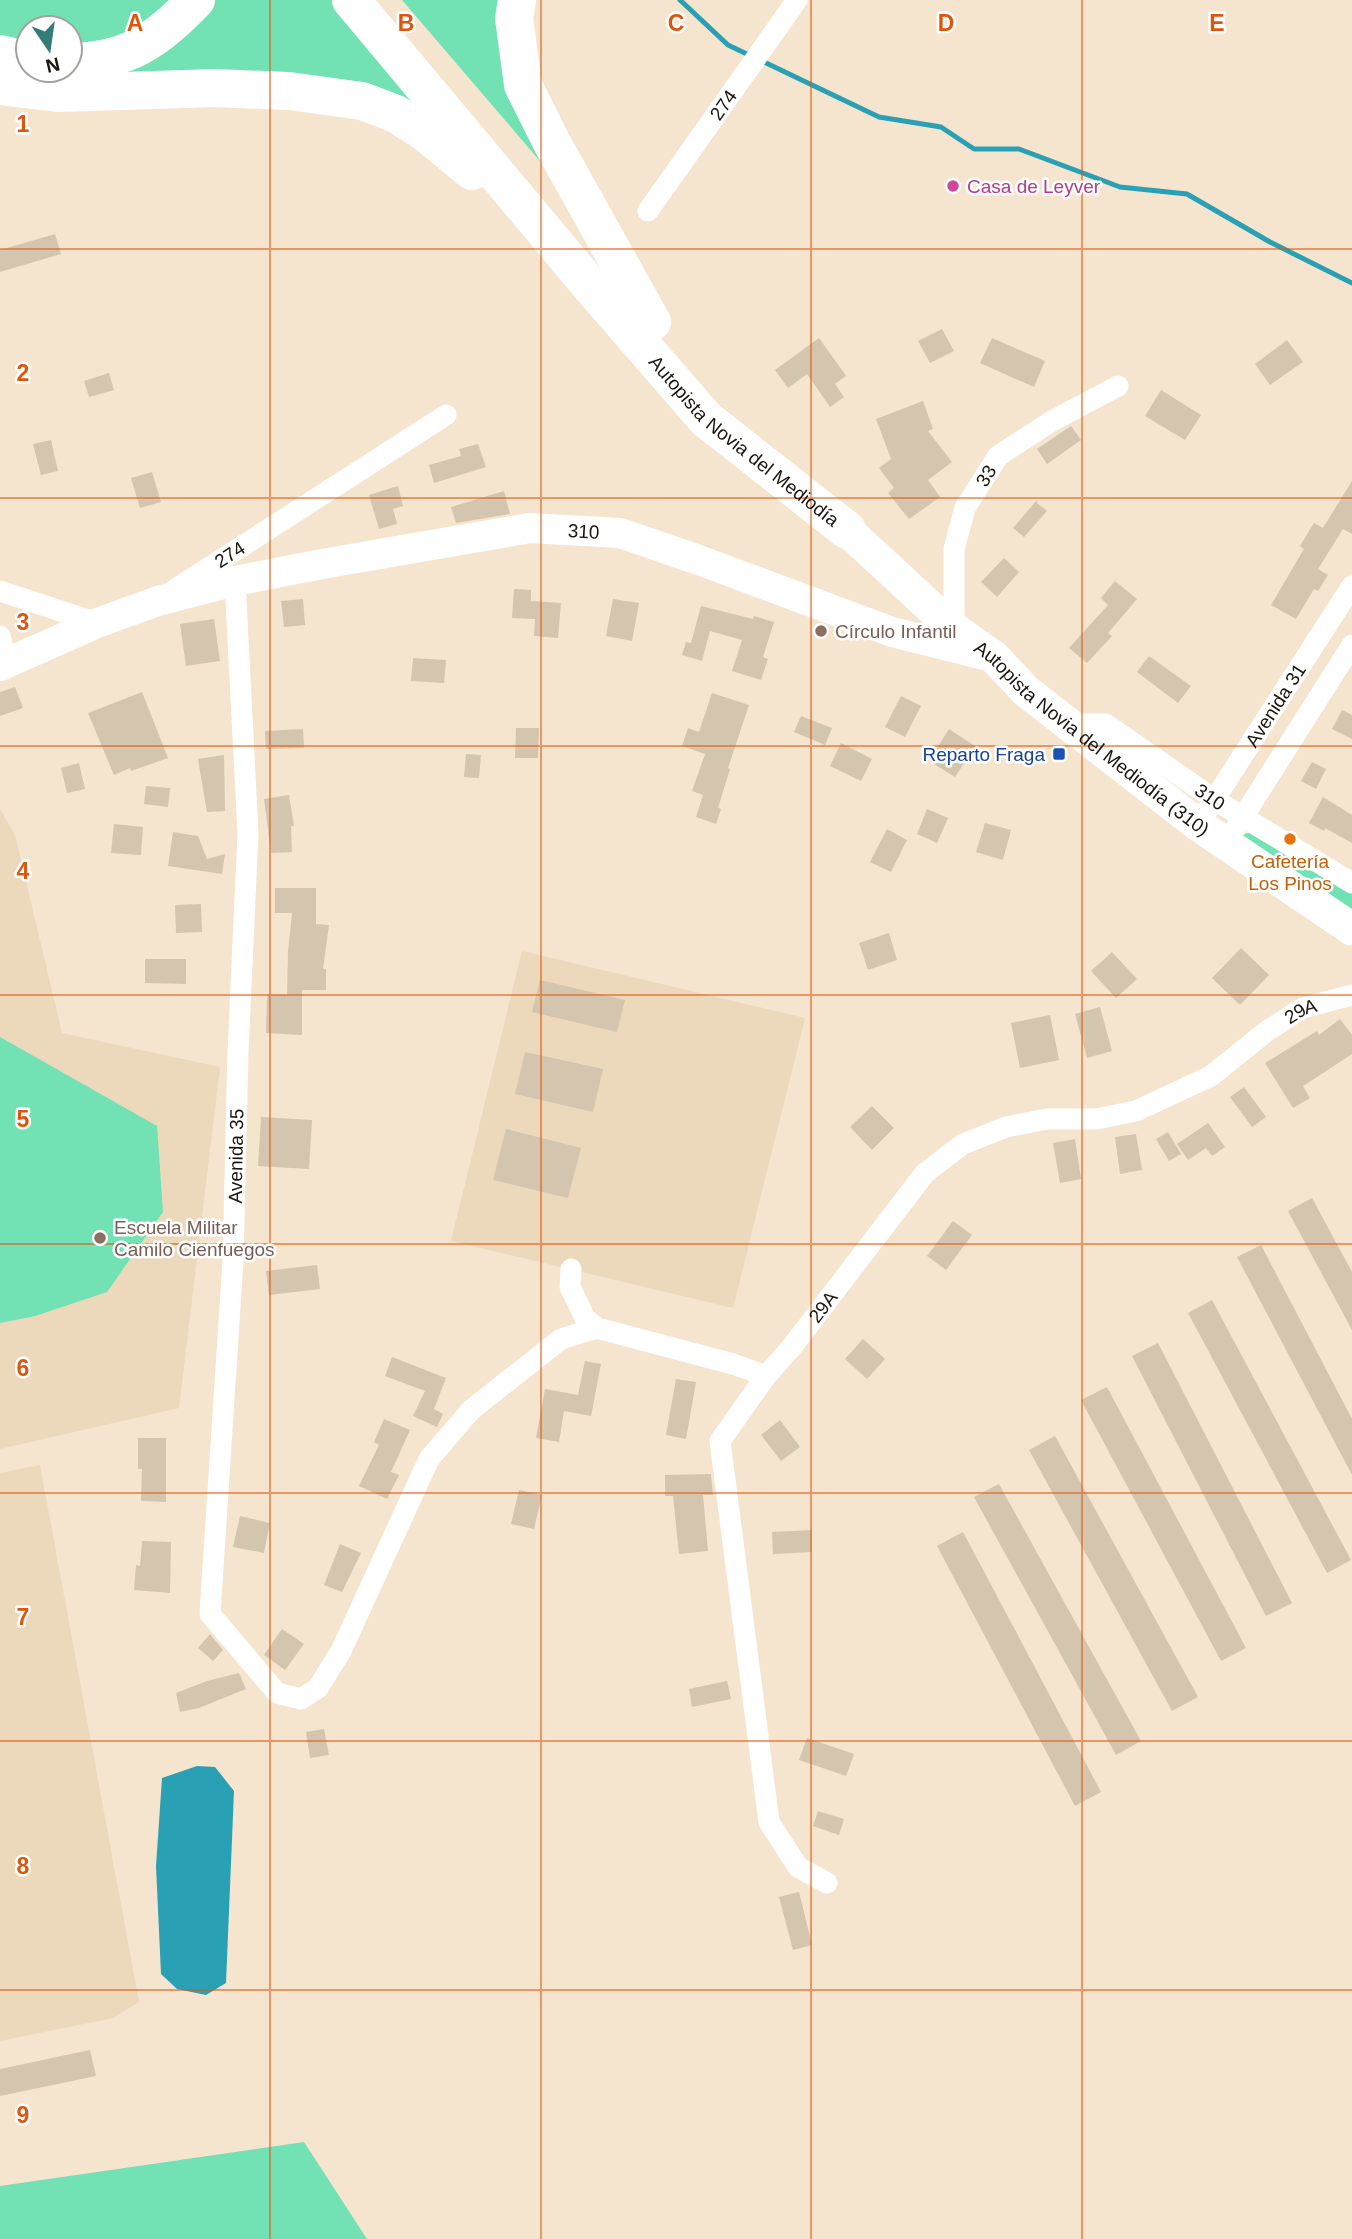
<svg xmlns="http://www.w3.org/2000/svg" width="1352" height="2239" viewBox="0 0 1352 2239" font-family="Arial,sans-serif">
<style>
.built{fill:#ecd8bb}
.green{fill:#72e1b3}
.water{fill:#2aa0b5}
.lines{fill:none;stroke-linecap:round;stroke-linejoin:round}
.stream{stroke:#2aa0b5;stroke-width:5}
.building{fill:#d4c5af}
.street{stroke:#fff;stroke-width:21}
.secondary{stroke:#fff;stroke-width:30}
.primary{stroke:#fff;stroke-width:33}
.highway{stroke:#fff;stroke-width:38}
.grid{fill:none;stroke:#de560c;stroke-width:2;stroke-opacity:0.55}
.hotel-dot{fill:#d1479c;stroke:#fff;stroke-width:2.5}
.education-dot{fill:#8d6e63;stroke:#fff;stroke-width:2.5}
.transit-dot{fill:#1a4fb4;stroke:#fff;stroke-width:2.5}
.food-dot{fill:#e8710a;stroke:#fff;stroke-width:2.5}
.labels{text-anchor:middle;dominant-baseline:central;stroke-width:5;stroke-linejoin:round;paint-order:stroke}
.street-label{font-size:19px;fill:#1b150d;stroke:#fff}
.hotel-label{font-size:19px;fill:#b23c85;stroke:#fff;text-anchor:start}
.education-label{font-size:19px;fill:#785e54;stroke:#fff;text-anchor:start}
.transit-label{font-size:19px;fill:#164399;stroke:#fff;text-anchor:end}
.food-label{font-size:19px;fill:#c56008;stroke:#fff}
.grid-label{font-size:23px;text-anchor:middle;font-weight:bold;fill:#de560c;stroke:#fff;stroke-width:5;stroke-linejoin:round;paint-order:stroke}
</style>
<rect width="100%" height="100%" fill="#f5e5cf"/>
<g class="built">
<path d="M0,809L15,835L62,1033L220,1067L179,1408L0,1449Z"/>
<path d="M522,951L805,1018L733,1308L451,1241Z"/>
<path d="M40,1465L139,2002L113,2018L0,2041V1473Z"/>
</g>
<g class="green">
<path d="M0,0H181L148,33L70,51V28H28V49L0,44Z"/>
<path d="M211,0H340L460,142L411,114L41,81L34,71L59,70Z"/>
<path d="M402,0H510L569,195Z"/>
<path d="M1250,833L1352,893V914L1240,844L1244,834Z"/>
<path d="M0,1037L157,1126L163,1212L107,1292L35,1316L0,1323Z"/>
<path d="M304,2142L367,2239H0V2186Z"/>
</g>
<path class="water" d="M197,1766L215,1767L234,1791L226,1983L206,1995L177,1989L161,1974L156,1866L162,1778Z"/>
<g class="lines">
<g class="stream">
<path d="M680,0L728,45L751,56"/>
<path d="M760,60L879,117L941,127L974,149H1019L1120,187L1187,194L1270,242L1352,283"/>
</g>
</g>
<g class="building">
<path d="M55,234L61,254L0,272V250Z"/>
<path d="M942,329L954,351L930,363L918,341Z"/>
<path d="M819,338L846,376L835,384L844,397L830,407L807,374L788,388L775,370Z"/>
<path d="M992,338L1045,361L1034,387L980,363Z"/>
<path d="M1287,340L1303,362L1270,385L1255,364Z"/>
<path d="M109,373L114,390L89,397L84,381Z"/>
<path d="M1161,390L1201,415L1185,440L1145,416Z"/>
<path d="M923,401L933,429L928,431L952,462L928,480L940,497L909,519L888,493L894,488L879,468L891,459L876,419Z"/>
<path d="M1071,426L1081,440L1047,464L1037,449Z"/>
<path d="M51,440L58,471L41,475L33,444Z"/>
<path d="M478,444L486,467L434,483L429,465L461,456L459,449Z"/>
<path d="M152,472L161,502L140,508L131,478Z"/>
<path d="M1352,481V534L1343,529L1318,569L1328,575L1318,591L1314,589L1296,619L1271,605L1304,549L1300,546L1314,523L1323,528Z"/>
<path d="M398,486L403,506L393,509L397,524L379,529L369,495Z"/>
<path d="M504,491L510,514L456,523L451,507Z"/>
<path d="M1037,500V503L1047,511L1024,537L1013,528Z"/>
<path d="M1004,558L1019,572L997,597L981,582Z"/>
<path d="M1115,581L1137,599L1108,633L1112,636L1087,663L1069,648L1108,605L1101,598Z"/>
<path d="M514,589L531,590V601L561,603L558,638L534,636L535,619L512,618Z"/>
<path d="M303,599L305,625L284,627L281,601Z"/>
<path d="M613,599L639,603L632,641L606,636Z"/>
<path d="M701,606L753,619L754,616L774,622L763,657L768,659L761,680L732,671L742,640L710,631L702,661L682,655L686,642L691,643Z"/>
<path d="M214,619L220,661L186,666L180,624Z"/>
<path d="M1149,656L1191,686L1178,703L1137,672Z"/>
<path d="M413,658L446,660L444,683L411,681Z"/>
<path d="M15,687L23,708L0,716V692Z"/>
<path d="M142,692L168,758L131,771L130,768L114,775L88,713Z"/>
<path d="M712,693L749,705L728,768L730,769L718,808L721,809L716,824L696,817L703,795L692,791L705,754L682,746L688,728L699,732Z"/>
<path d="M901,696L921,706L905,737L885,727Z"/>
<path d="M1342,710L1352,715V739L1332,729Z"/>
<path d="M801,716L832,728L825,745L794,732Z"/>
<path d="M516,728H539L538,758H515Z"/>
<path d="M303,729L304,748L266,749L265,731Z"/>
<path d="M949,729L975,746L955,777L929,761Z"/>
<path d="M841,743L872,759L861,781L830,766Z"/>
<path d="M466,754L481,755L479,778L464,777Z"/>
<path d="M224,755L225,811L207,812L198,759Z"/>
<path d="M1312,762L1326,769L1316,789L1301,781Z"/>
<path d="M79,763L85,789L67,793L61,768Z"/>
<path d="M146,786L170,788L168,807L144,804Z"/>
<path d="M289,795L294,826H291L292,852L271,853L264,799Z"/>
<path d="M1323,797L1352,815V843L1325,828L1324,831L1309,823Z"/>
<path d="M927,809L948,818L937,843L917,834Z"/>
<path d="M985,823L1011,830L1003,860L976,852Z"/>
<path d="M114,824L143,827L141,855L111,853Z"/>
<path d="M887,829L907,840L891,872L870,862Z"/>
<path d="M173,832L198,836L207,859L225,854L222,874L168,866Z"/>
<path d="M275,888H316V924L329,925L323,969H326V990H302V1035L266,1033L267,994L287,995L288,952L292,913H275Z"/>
<path d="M201,904L202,932L176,933L175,905Z"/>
<path d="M889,933L897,960L868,970L859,943Z"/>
<path d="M1241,948L1269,975L1240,1005L1212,978Z"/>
<path d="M1112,952L1137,979L1116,998L1091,971Z"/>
<path d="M145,959H186V984L145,983Z"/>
<path d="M540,980L625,1000L617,1032L532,1012Z"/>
<path d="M1100,1007L1112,1051L1087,1058L1075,1014Z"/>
<path d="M1050,1015L1059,1060L1020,1068L1011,1023Z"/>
<path d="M1340,1019L1352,1035V1054L1303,1086L1310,1098L1293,1108L1265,1063L1317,1031L1319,1035Z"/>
<path d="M525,1052L603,1069L593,1112L515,1094Z"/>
<path d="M1244,1087L1266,1117L1252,1127L1230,1097Z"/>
<path d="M872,1106L894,1128L872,1150L850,1127Z"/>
<path d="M261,1117L312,1120L309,1169L258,1166Z"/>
<path d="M1208,1123L1225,1147L1212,1156L1206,1148L1188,1160L1177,1144Z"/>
<path d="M506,1129L581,1148L568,1198L493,1180Z"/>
<path d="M1168,1132L1181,1154L1169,1161L1156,1139Z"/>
<path d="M1136,1134L1142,1170L1120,1174L1115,1137Z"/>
<path d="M1075,1139L1081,1179L1060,1183L1053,1143Z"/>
<path d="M1312,1198L1352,1272V1330L1288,1211Z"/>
<path d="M953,1221L972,1235L946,1270L927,1256Z"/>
<path d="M1261,1245L1352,1419V1475L1237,1257Z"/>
<path d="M317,1265L320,1289L269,1295L266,1271Z"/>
<path d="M1212,1300L1351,1560L1327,1573L1188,1313Z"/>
<path d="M863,1339L885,1359L867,1379L845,1359Z"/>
<path d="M1158,1343L1292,1603L1266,1616L1132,1356Z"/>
<path d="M392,1357L446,1378L434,1409L443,1414L437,1427L413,1416L425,1391L385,1376Z"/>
<path d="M585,1361L601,1364L591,1416L564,1411L559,1442L536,1438L545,1389L578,1395Z"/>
<path d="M676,1379L696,1382L686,1439L666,1435Z"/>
<path d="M1107,1387L1246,1648L1221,1661L1081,1400Z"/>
<path d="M384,1419L410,1430L391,1472L399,1475L387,1499L359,1486L379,1445L374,1442Z"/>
<path d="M780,1420L800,1447L781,1461L761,1435Z"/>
<path d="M1055,1436L1198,1697L1172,1711L1029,1450Z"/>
<path d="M138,1438H166V1502L141,1501L142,1469H138Z"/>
<path d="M711,1474L713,1495H703L708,1551L679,1554L673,1496H665V1475Z"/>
<path d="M999,1484L1141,1741L1116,1755L974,1497Z"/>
<path d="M519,1490L542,1495L534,1529L511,1524Z"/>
<path d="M240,1516L270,1523L264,1553L233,1547Z"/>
<path d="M812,1530V1552L773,1554L772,1532Z"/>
<path d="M963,1532L1101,1792L1075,1806L937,1546Z"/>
<path d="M142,1541L171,1542L170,1593L134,1590L136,1565L140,1566Z"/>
<path d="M340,1544L361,1553L342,1592L324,1585Z"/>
<path d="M282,1629L304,1644L285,1670L264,1655Z"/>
<path d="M210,1634L223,1650L213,1661L198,1648Z"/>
<path d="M239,1673L246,1689L199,1708L180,1712L176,1693L207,1681Z"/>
<path d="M727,1681L731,1699L692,1707L689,1689Z"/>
<path d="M324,1729L329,1755L310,1758L306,1732Z"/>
<path d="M807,1738L854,1754L846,1776L799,1760Z"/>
<path d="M818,1811L844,1819L839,1835L813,1826Z"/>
<path d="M799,1892L812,1945L793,1950L779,1897Z"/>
<path d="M90,2050L96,2076L0,2096V2069Z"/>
</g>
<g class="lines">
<g class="street">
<path id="s1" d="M648,211L797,0"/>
<path d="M235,581L248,833L238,1052L233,1261L210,1614L277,1693L301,1699L318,1688L341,1651L429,1459L471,1410L561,1339L597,1328"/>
<path id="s2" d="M174,590L446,415"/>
<path d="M0,591L97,623"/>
<path id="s3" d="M954,629V549L965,508L998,456L1052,421L1118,386"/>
<path d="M0,636L7,663"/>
<path id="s4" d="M1070,724H1106L1215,800L1352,883"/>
<path id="s5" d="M1207,811L1352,586"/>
<path d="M1236,828L1352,645"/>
<path d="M571,1269L570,1287L585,1318L597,1328L733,1364L766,1376"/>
<path id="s6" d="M827,1883L798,1867L769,1822L720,1441L766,1376L791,1348L925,1173L963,1144L1006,1127L1047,1119H1096L1136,1111L1211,1076L1267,1031L1303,1008L1352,995"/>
</g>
<path class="secondary" id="s7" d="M0,666L97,623L158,601L235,581L322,564L530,528L620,533L696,559L892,632L988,656"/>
<path class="primary" id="s8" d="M847,530L954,629L994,657L1026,691L1197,824L1352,929"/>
<g class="highway">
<path id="s9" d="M351,0L588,283L706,419L847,530"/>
<path d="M517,0L514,18L523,85L552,143L652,322"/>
<path d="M0,54L28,60"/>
<path d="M70,62C129,61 156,41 196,0"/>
<path d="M0,86L59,93L215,88L289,91L362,101L396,114L426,133L472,171"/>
</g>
</g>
<path class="grid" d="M270,0V2239M541,0V2239M811,0V2239M1082,0V2239M0,249H1352M0,498H1352M0,746H1352M0,995H1352M0,1244H1352M0,1493H1352M0,1741H1352M0,1990H1352"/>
<circle class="hotel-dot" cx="953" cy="186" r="7"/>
<g class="education-dot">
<circle cx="821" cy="631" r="7"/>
<circle cx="100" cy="1238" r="7"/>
</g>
<rect class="transit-dot" x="1052" y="747" width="14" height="14" rx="3.5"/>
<circle class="food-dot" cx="1290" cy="839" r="7"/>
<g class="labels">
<g class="street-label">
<text stroke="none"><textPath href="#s1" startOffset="130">274</textPath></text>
<text stroke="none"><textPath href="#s9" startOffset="592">Autopista Novia del Mediodía</textPath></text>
<text stroke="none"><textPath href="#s3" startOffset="161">33</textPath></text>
<text stroke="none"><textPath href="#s7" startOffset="604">310</textPath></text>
<text stroke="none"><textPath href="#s2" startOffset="66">274</textPath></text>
<text stroke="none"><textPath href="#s5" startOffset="126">Avenida 31</textPath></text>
<text stroke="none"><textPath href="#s8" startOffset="322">Autopista Novia del Mediodía (310)</textPath></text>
<text stroke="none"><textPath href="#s4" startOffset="163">310</textPath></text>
<text stroke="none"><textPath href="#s6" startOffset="1228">29A</textPath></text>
<text transform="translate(236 1156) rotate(-89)">Avenida 35</text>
<text stroke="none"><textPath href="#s6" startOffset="640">29A</textPath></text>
</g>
<g class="hotel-label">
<text x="967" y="186">Casa de Leyver</text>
</g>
<g class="education-label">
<text x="835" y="631">Círculo Infantil</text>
<text x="114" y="1227">Escuela Militar<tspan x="114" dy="22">Camilo Cienfuegos</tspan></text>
</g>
<g class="transit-label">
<text x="1045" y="754">Reparto Fraga</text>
</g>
<g class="food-label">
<text x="1290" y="861">Cafetería<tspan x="1290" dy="22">Los Pinos</tspan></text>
</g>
</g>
<g class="grid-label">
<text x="135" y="31">A</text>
<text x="406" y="31">B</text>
<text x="676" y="31">C</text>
<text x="946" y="31">D</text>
<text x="1217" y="31">E</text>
<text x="23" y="132">1</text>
<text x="23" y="381">2</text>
<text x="23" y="630">3</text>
<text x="23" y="879">4</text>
<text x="23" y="1127">5</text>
<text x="23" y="1376">6</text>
<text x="23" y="1625">7</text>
<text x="23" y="1874">8</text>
<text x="23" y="2123">9</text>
</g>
<g transform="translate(49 49) rotate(167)"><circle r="33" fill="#ffffff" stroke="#a4a19e" stroke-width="2"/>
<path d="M0-5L12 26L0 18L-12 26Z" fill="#347c7a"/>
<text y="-10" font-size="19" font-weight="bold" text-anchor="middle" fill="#1b150d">N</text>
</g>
</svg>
